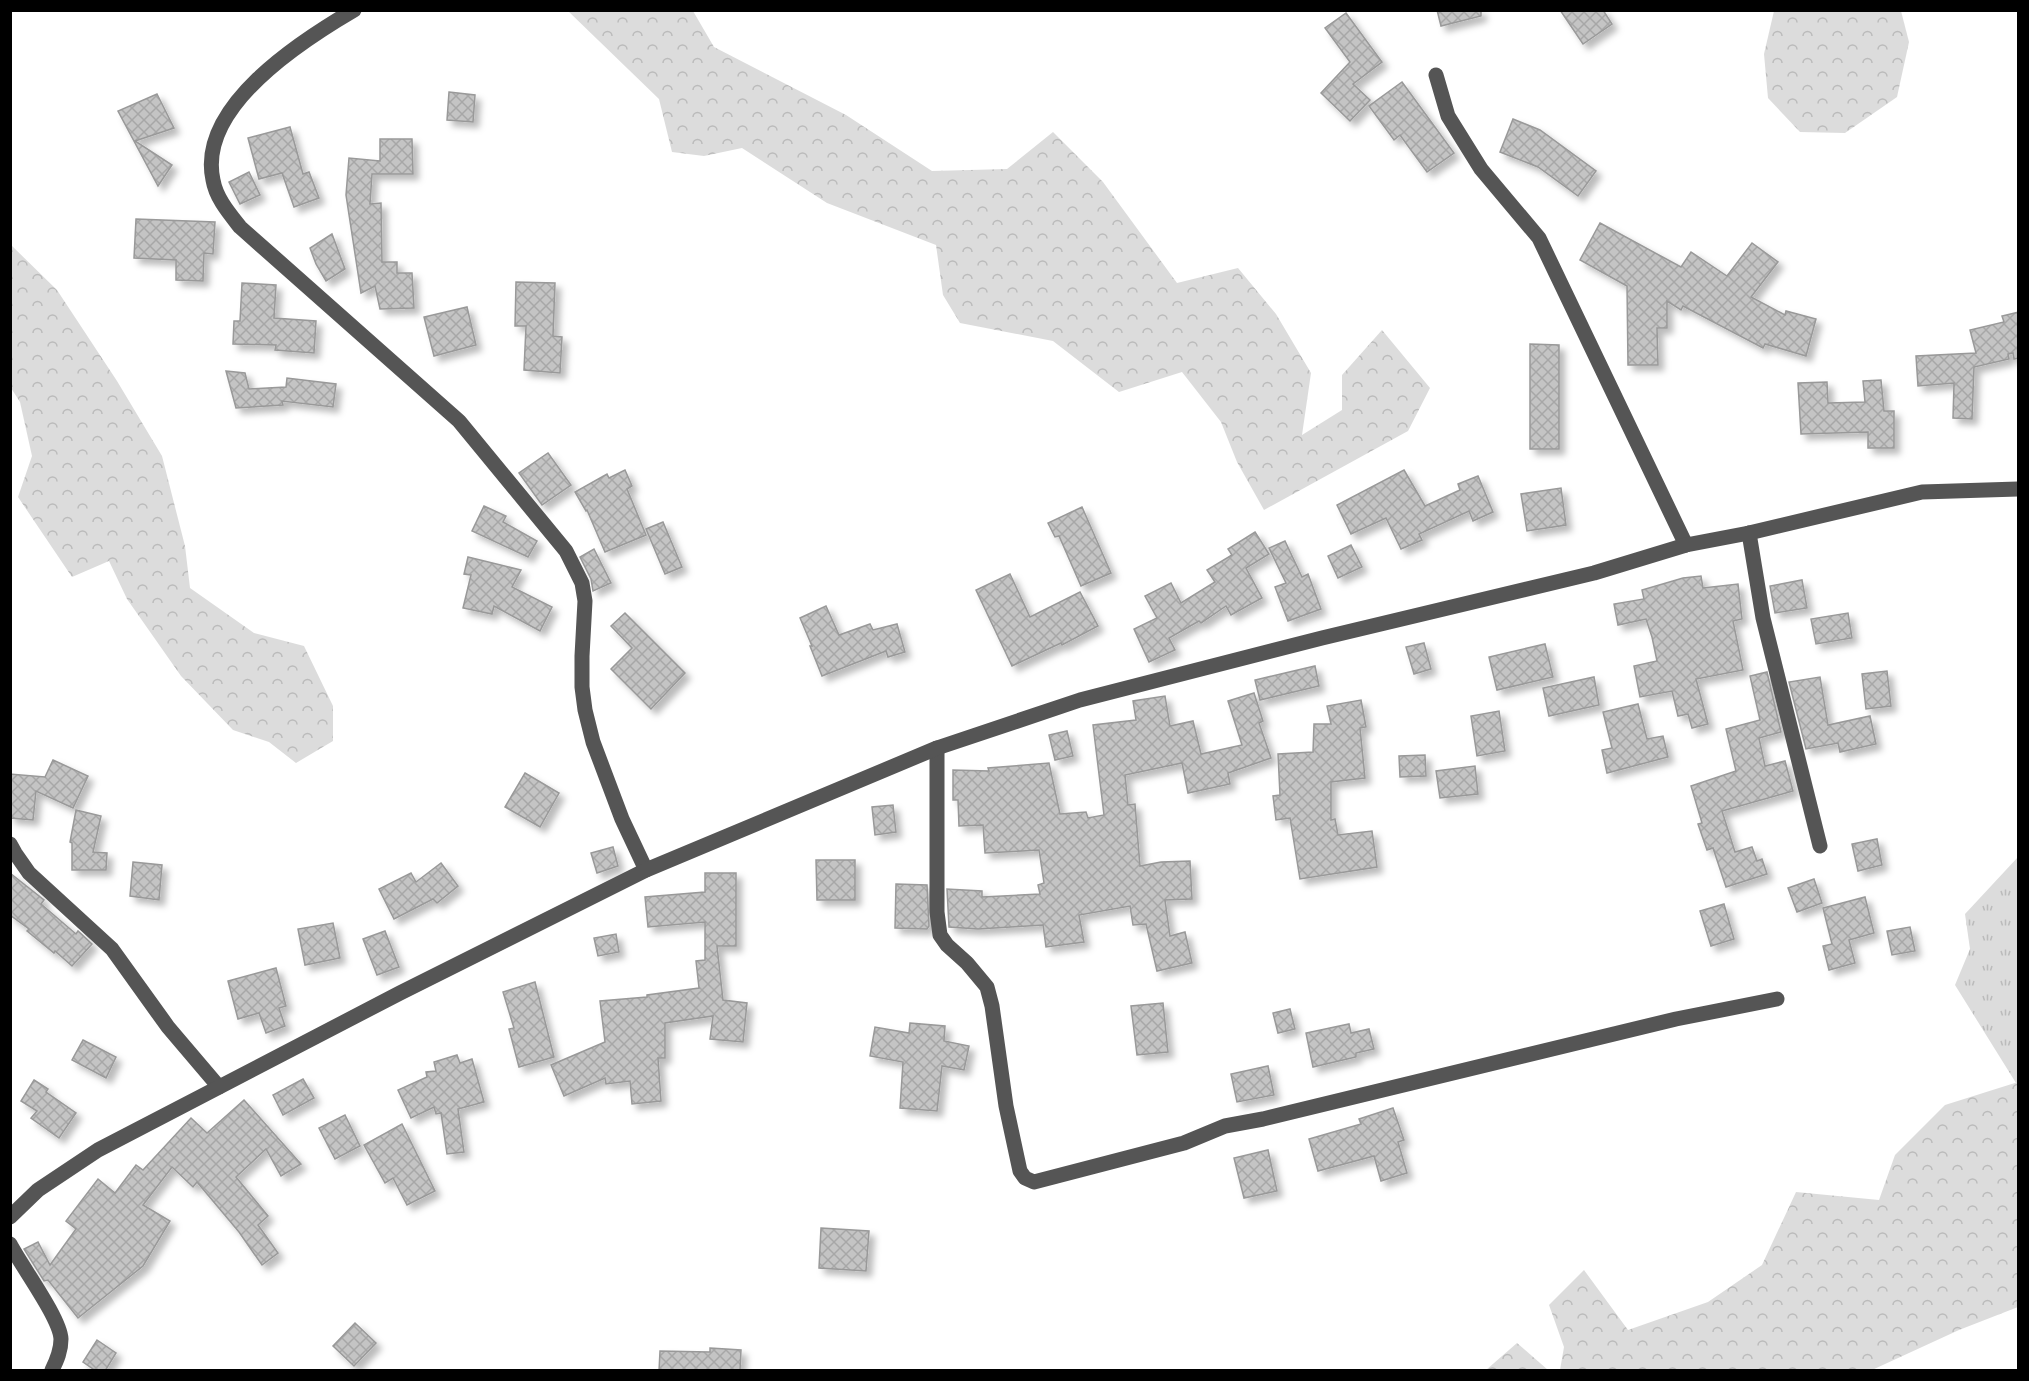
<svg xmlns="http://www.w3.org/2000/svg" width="2029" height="1381" viewBox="0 0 2029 1381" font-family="'IBM Plex Sans',sans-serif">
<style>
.grass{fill:url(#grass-tufts)}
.forest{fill:url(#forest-crowns)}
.building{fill:url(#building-cross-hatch);stroke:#999;stroke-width:1.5;filter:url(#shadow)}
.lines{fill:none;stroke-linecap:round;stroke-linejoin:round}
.minor{stroke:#555;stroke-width:15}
</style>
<defs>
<pattern id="grass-tufts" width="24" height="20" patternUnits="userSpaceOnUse" patternTransform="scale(1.5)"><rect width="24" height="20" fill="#dcdcdc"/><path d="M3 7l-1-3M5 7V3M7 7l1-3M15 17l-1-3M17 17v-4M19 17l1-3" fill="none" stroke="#bbb"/></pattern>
<pattern id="forest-crowns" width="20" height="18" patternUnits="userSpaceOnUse" patternTransform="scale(1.5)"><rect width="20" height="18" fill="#dcdcdc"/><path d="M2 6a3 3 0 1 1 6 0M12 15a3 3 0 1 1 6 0" fill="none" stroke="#bbb"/></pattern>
<pattern id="building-cross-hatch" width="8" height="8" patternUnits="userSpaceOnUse" patternTransform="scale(1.5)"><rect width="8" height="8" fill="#c4c4c4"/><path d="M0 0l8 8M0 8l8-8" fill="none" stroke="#a7a7a7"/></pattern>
<filter id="shadow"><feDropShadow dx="5.5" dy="5.5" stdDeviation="3" flood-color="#0004"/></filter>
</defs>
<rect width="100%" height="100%" fill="#fff"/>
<path class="grass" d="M2018,857V1082L2016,1083L1955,985L1970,949L1965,914Z"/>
<g class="forest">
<path d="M568,11H693L714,47L846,115L932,171L1007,169L1053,132L1103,182L1177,283L1238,268L1276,314L1311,373L1302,435L1342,410V375L1382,330L1430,388L1408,431L1264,510L1237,462L1221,422L1182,372L1119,392L1053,341L960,323L943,295L936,245L827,203L742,148L704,156L672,152L659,99Z"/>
<path d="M1774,11H1901L1909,42L1897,97L1845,133L1800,132L1768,98L1764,54Z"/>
<path d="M10,244L57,290L117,381L162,456L185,546L190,588L254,633L304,646L333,706V741L296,763L269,742L233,730L181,676L127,599L109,561L72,577L18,497L32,456L20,402L11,388Z"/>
<path d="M2018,1082V1307L1959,1330L1872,1370H1560L1564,1347L1549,1305L1584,1270L1628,1330L1708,1302L1762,1265L1796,1192L1879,1200L1895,1155L1945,1105Z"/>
<path d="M1517,1343L1548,1370H1486Z"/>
</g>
<g class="building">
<path d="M1437,10H1481V16L1441,26Z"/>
<path d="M1560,10H1603L1612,24L1583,44Z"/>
<path d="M1346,13L1382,62L1353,84L1370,100L1350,121L1321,93L1350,62L1325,28Z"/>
<path d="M1402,82L1454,153L1427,172L1400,135L1394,140L1369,106Z"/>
<path d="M449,92L475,95L473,122L447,120Z"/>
<path d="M157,94L174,128L135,141L172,165L158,186L118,111Z"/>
<path d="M1513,119L1540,130L1596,171L1578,196L1538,167L1500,152Z"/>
<path d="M290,127L303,174L309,172L319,198L294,207L282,173L259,179L248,138Z"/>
<path d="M380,139H412L413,174H372L370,204L381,203L382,262H397V273H412L414,308L380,309L375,286L361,293L346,195L349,158L380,161Z"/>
<path d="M249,172L260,195L240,204L229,182Z"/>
<path d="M136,219L215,222L213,254L204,253L203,281L176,280V260L134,258Z"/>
<path d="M1600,223L1681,267L1691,252L1727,276L1752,243L1778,262L1751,297L1785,315L1786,311L1816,319L1806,356L1765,344L1763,348L1683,306L1681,310L1667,301V328H1657L1658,365H1628L1627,286L1580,260Z"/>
<path d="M332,234L345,269L326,281L316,264L310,248Z"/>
<path d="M516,282L555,283L553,336L562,337L560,373L524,370L526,326H515Z"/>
<path d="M242,283L276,285L274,318L316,321L314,353L275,350L276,345L233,344L234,321H240Z"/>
<path d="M467,307L476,345L434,356L424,317Z"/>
<path d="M2019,312V358L2014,359L2013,353L2008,354L2009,359L1974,367L1972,419L1953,418L1954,383L1918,386L1916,356L1976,353L1970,330L2004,322L2002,316Z"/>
<path d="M1530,344L1559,345V449H1530Z"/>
<path d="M226,371L245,373L249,389L286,387L287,378L336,384L333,407L282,401L283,405L236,408Z"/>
<path d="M1881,380L1884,411H1894V448H1868V432L1801,434L1798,383L1827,382L1828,403L1865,402L1863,381Z"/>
<path d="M548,453L571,485L542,505L519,473Z"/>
<path d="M625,470L632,486L627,489L646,535L605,552L587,510L586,511L575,492L607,474L609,478Z"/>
<path d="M1404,470L1425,506L1460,490L1458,484L1478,476L1493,512L1473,521L1469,511L1419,534L1422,540L1401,549L1386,518L1351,534L1337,505Z"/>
<path d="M1561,488L1566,525L1527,531L1521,494Z"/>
<path d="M484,506L506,516L503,522L537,541L528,557L472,531Z"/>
<path d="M1082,507L1111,573L1081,586L1059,536L1055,537L1048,523Z"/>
<path d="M663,522L682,567L665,574L646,529Z"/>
<path d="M1255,532L1269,554L1246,568L1262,598L1231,615L1226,606L1201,623L1199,621L1169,638L1175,650L1149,662L1134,629L1157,618L1145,596L1171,583L1181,603L1215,582L1207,570L1232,555L1228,549Z"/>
<path d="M1285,541L1302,577L1308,574L1321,609L1288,621L1275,587L1286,583L1269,548Z"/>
<path d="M1351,545L1362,567L1338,578L1328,556Z"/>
<path d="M594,549L611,583L593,591L591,579L580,557Z"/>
<path d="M468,557L521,570L512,587L552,607L540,631L494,606L492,614L463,608L471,575L464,574Z"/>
<path d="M1010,574L1030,617L1080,592L1098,626L1062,645L1061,643L1012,666L976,590Z"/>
<path d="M1701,576L1703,588L1738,584L1742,619L1733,621L1743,670L1696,679L1708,724L1692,728L1688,714L1678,716L1672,691L1640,697L1634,666L1657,661L1652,637L1646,619L1618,625L1614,604L1644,599L1642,590L1683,578Z"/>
<path d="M1802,580L1807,608L1775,613L1770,586Z"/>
<path d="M826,606L839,635L870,624L873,630L897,624L905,652L888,657L886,651L822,676L810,646H812L800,618Z"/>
<path d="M625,613L685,673L651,709L611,669L632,648L611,626Z"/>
<path d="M1848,613L1852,638L1816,644L1811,619Z"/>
<path d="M1424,643L1431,669L1414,674L1406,647Z"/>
<path d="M1545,644L1553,677L1497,690L1489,657Z"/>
<path d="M1315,666L1319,686L1260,700L1255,680Z"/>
<path d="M1887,671L1891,706L1866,709L1862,674Z"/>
<path d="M1767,672L1781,732L1759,738L1765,766L1785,761L1793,791L1722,811L1735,852L1752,847L1757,861L1762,859L1767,874L1726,887L1713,848L1707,850L1698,824L1702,823L1691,786L1736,771L1726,729L1760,720L1750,676Z"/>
<path d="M1594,677L1599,705L1549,716L1543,688Z"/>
<path d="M1820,677L1828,725L1870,716L1876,744L1840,752L1838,743L1806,749L1789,682Z"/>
<path d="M1254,693L1263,721L1259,723L1271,758L1228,773L1230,784L1188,793L1182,763L1125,775L1128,805L1135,804L1140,866L1161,862L1190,861L1192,899L1165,900L1170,936L1185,932L1192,963L1157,971L1146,924L1133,925L1130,906L1079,915L1084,942L1046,947L1043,925L978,929L949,927L947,889L982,891V897L1040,894L1038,885L1044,883L1039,850L985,853L983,825L959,826L958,800H953V770L989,771L988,768L1049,763L1060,814L1086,812L1088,818L1104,815L1093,725L1136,720L1133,701L1165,696L1170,726L1193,721L1201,754L1242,745L1228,701Z"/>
<path d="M1361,700L1366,727L1360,728L1365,778L1331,782V820L1335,819L1338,835L1372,831L1377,867L1300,879L1290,818L1276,820L1273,796L1280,795L1278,754L1313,752L1314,724H1331L1327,706Z"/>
<path d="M1638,704L1647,739L1663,736L1668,757L1607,773L1602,750L1612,748L1603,712Z"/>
<path d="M1499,711L1505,751L1477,756L1471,716Z"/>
<path d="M1067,731L1073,756L1055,760L1049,735Z"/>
<path d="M1425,755L1426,776L1400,777L1399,756Z"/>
<path d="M53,760L88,776L73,808L36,791L33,820L10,818V774L45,777Z"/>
<path d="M1475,766L1478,794L1440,798L1436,771Z"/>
<path d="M525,773L559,793L540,827L505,807Z"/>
<path d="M893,805L896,832L875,835L872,807Z"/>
<path d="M76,810L101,816L93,852L107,853L106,870H72V843L70,842Z"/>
<path d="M1877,839L1882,865L1858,871L1852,844Z"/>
<path d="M613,847L618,866L597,873L591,853Z"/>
<path d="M816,860H855V900H817Z"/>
<path d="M133,862L162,865L159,900L130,896Z"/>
<path d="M441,863L458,886L437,903L433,899L394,919L379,889L411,873L416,882Z"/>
<path d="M10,873L44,900L41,904L76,934L78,931L92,944L72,966L55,951L54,953L27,931L29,929L10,915Z"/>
<path d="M705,873H736V946H717L723,1000L747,1003L743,1042L710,1039L713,1016L665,1023V1058H658L661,1101L632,1104L630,1081L606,1084L605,1078L564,1096L551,1065L605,1042L600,1001L647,997V995L699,988L696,961L705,960V922L648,927L645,897L705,892Z"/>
<path d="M1814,879L1822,903L1797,912L1788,888Z"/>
<path d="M896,884L927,885L929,926L927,929L895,928Z"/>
<path d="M1865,897L1874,933L1849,940L1855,963L1829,970L1823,946L1832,944L1823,908Z"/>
<path d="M1724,904L1734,939L1711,946L1700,911Z"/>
<path d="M333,923L340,958L305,965L298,929Z"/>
<path d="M1910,927L1915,951L1892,955L1887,931Z"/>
<path d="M385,931L399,967L377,975L363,939Z"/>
<path d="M616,934L619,952L598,956L594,938Z"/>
<path d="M276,968L286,1006L279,1008L285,1026L266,1033L259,1013L238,1019L228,981Z"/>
<path d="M535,982L554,1057L519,1067L509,1029L514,1028L503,992Z"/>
<path d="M1163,1003L1168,1052L1137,1055L1131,1006Z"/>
<path d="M1290,1009L1295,1029L1278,1033L1273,1013Z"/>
<path d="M910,1023L945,1026L944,1041L969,1046L964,1070L942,1066L937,1111L900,1108L903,1062L870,1056L875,1027L909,1033Z"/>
<path d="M1349,1024L1351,1033L1369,1029L1374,1049L1356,1053V1057L1313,1067L1306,1033Z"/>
<path d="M83,1040L116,1057L106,1078L72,1060Z"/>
<path d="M457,1055L460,1063L472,1059L484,1102L458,1109L464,1152L447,1154L441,1113L436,1114L434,1107L411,1118L398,1090L427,1077L426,1072L436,1071L434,1062Z"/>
<path d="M1268,1066L1274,1095L1237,1102L1231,1074Z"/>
<path d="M303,1079L314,1098L283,1115L273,1095Z"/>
<path d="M34,1080L48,1089L46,1092L76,1113L59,1138L31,1118L37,1111L21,1101Z"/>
<path d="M244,1100L301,1164L281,1176L266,1149L236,1177L268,1216L258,1225L278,1253L262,1265L239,1232L197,1182L193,1187L172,1167L143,1205L170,1221L143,1266L78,1318L48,1280L44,1281L24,1249L38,1242L50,1265L76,1229L66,1221L98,1179L115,1193L136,1165L143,1170L191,1118L207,1133Z"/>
<path d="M1393,1108L1404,1140L1398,1142L1407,1173L1381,1181L1374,1156L1318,1171L1309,1139L1361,1124L1359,1119Z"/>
<path d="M345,1115L360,1146L335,1159L319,1128Z"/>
<path d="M402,1124L435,1191L407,1205L393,1178L385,1183L364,1145Z"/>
<path d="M1268,1150L1277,1191L1244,1198L1234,1158Z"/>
<path d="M821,1228L869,1231L866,1271L819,1268Z"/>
<path d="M355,1323L376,1343L354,1366L333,1346Z"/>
<path d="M97,1340L116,1353L105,1371H96L83,1362Z"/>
<path d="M710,1348L741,1350L740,1371H659L660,1351L710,1352Z"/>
</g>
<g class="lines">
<g class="minor">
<path d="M354,10C301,41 197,107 213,180C216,198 229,213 240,227L459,421L566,551L582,583L585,601L582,656V687L585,710L593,742L622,819L646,870"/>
<path d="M1436,75L1448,116L1481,169L1539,238L1686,545"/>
<path d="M1749,533L1763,618L1820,846"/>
<path d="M937,748V912L940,935L947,945L967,963L987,987L992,1006L1006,1106L1020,1171L1025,1178L1034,1182L1184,1143L1225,1126L1263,1119L1676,1019L1777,999"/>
<path d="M10,844L15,853L29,873L112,949L168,1027L219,1087"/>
<path d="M10,1217L38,1190L98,1150L400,993L646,870L937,748L1080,700L1322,638L1594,573L1686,545L1749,533L1922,492L2018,489"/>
<path d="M10,1244C22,1267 60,1318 61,1339C61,1351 57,1360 52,1370"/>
</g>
</g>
<rect width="2029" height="1381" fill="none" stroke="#000000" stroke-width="24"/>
</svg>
